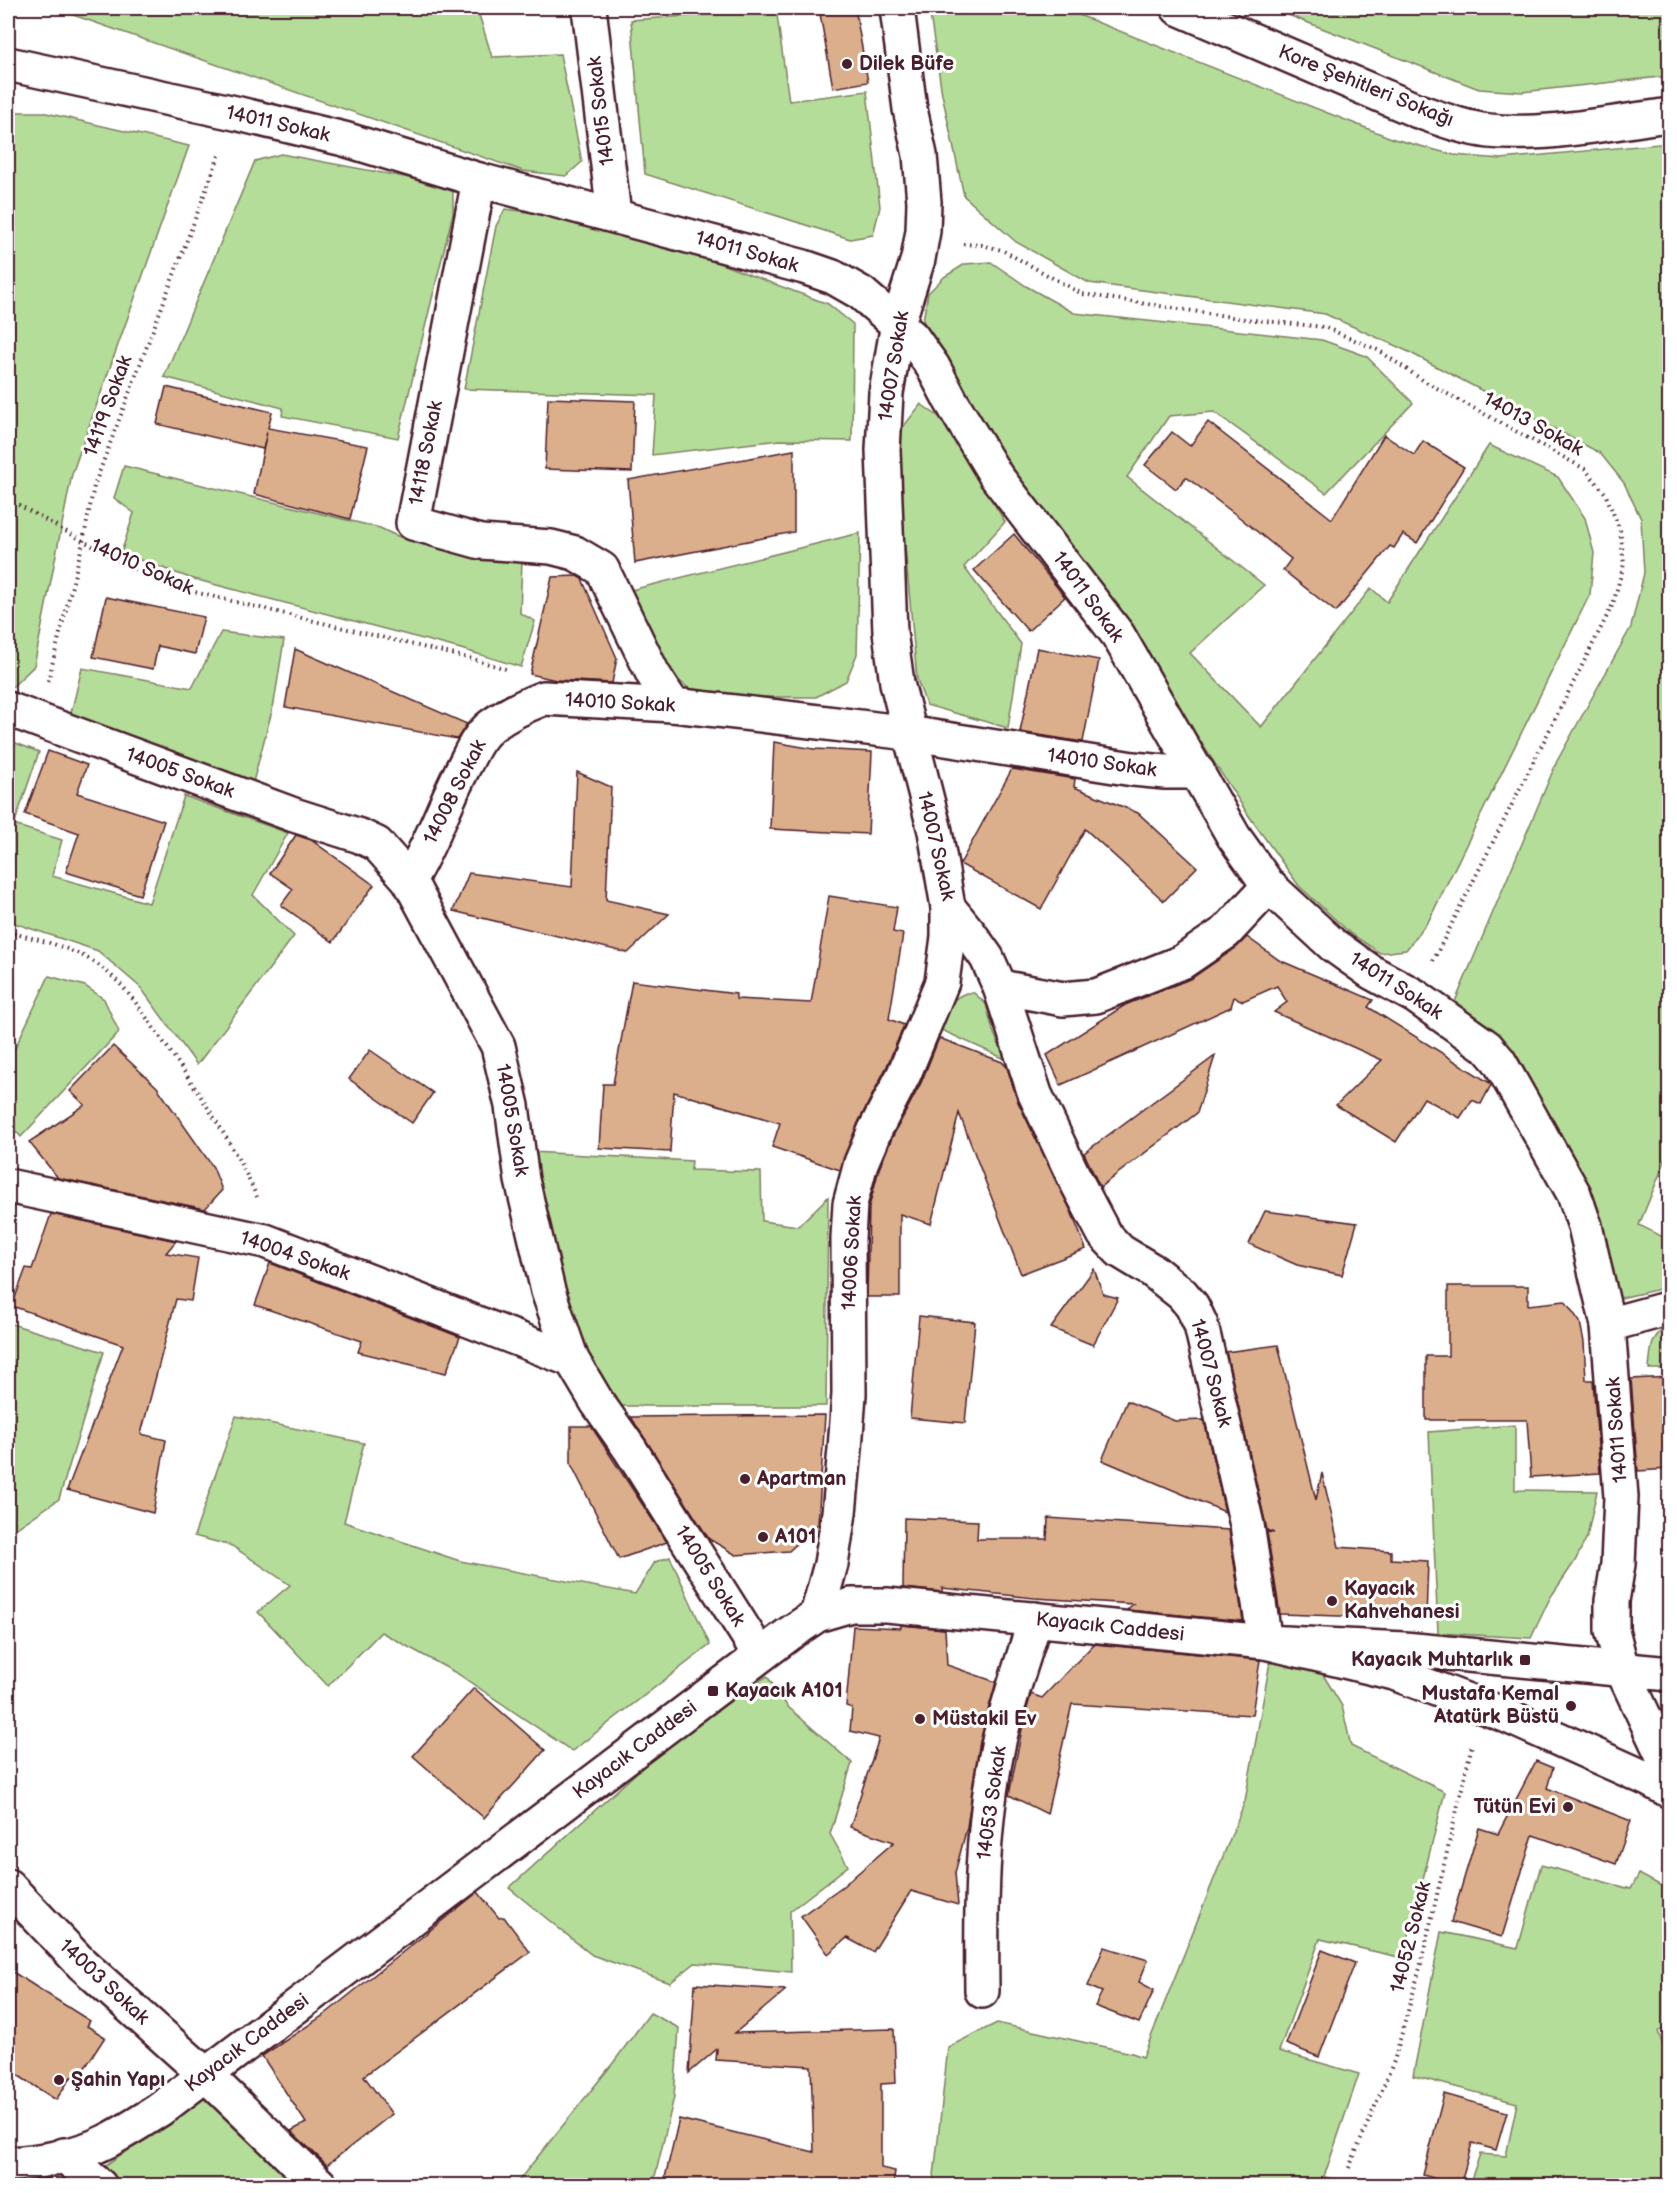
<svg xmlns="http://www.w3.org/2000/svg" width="1677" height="2193" viewBox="0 0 1677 2193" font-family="'Balsamiq Sans',sans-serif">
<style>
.green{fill:#b4dd9a;stroke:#7f7e62;stroke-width:1.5}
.building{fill:#dbae8c;stroke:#4a1f2b;stroke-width:1.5}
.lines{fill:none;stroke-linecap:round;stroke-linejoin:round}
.minor-casing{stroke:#4a1f2b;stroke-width:38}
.major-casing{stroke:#4a1f2b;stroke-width:38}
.path{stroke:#4a1f2b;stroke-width:4;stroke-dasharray:1.5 4.5;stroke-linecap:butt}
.minor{stroke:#fff;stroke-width:33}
.major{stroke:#fff;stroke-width:33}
.poi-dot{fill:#4a1f2b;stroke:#fff;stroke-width:2}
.labels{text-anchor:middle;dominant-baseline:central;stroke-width:6;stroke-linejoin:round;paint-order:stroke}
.poi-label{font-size:20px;font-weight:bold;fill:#4a1f2b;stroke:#fff;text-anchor:start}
.street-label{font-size:20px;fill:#4a1f2b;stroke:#fff}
</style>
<rect width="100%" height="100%" fill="#fff"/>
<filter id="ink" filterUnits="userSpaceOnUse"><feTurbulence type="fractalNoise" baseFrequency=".0167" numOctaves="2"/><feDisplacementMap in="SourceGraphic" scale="12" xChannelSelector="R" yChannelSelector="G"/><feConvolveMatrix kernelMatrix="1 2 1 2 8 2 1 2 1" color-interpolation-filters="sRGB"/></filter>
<g filter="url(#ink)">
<g class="green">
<path d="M53,8H477L492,57L560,54L582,162L566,176L523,171Z"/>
<path d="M727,8H776L789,101L867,91L880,207L873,235L850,239L645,174L631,20L726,13Z"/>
<path d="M929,8H1061L1394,139L1454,155L1501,159L1669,143L1670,1149L1639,1225L1669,1240V1287L1616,1299L1587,1187L1519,1059L1488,1029L1454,1004L1557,761L1631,627L1644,573L1641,519L1624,483L1600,453L1407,351L1325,314L1089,283L1016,242L964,196L942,94Z"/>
<path d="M1270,8H1669V76L1522,92L1479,89Z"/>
<path d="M8,112H42L189,146L72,474L34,666L8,691Z"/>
<path d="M281,154L453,186V213L398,438L282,416L283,408L164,377L255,161Z"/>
<path d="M505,209L535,213L705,258L828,304L853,324L852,441L780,440L652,455L656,395L464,389L496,226Z"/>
<path d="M991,262L1026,286L1074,313L1322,340L1366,356L1413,403L1326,493L1214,412L1169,416L1127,477L1264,585L1190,653L1261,727L1371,588L1387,602L1489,445L1558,477L1585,518L1594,553L1590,594L1429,920L1406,950L1380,953L1349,932L1299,886L1249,816L1132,636L1008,474L938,352L923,320L928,293L944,277L965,264Z"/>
<path d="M921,404L946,422L1005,522L964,567L1021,644L1008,728L926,705L917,679L900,492V431Z"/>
<path d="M124,466L380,528C423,551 474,553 522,560L520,613L535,621L521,667L461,649L190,578L121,553L134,513L114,498Z"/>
<path d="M860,533L857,654L846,681L816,697H700L668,672L631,590Z"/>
<path d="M221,632L284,640L274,703L252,786L70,717L82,668L192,688Z"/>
<path d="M8,740L39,752L14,825L62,840L52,876L149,903L184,796L288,833L253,895L294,936L197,1065L141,988L98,951L8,921Z"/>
<path d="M49,976L85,986L104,999L119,1032L21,1137L8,1123V1063Z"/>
<path d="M966,993H974L986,1004L993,1031L1005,1059L937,1028C945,1013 949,999 966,993Z"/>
<path d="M532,1152L692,1161L691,1170L761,1172L762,1221L798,1226L828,1197L826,1406H617L577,1342Z"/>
<path d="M8,1323L104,1352L59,1499L8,1534Z"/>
<path d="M1669,1326V1369H1649C1651,1350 1650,1335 1669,1326Z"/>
<path d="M236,1416L364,1443L344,1522L460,1561L635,1594L655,1562L670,1557L710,1645L572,1751L458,1674L381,1632L328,1686L258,1612L290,1585L232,1546L194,1536Z"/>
<path d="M1515,1425V1490L1597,1491L1587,1537L1575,1561L1550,1598L1531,1638L1438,1633L1429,1432Z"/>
<path d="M1270,1662L1322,1673L1342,1706L1351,1746L1445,1792L1403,1958L1320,1939L1279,2051L1359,2074L1324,2177L1361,2185H933L948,2047L997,2023L1132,2053L1143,2057L1245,1801Z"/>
<path d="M767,1676L787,1706L852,1763L830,1834L848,1866L790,1911L791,1972L695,1963L670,1983L592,1955L509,1888L666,1746Z"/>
<path d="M1541,1865L1631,1889L1639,1874L1669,1890V2026L1658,2031L1669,2064V2185H1469L1480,2154L1506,2156L1517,2103L1413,2076L1441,1932L1518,1948Z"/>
<path d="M650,2013L679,2028L674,2097L653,2185H515L613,2063Z"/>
<path d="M209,2090L306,2185H121L98,2171Z"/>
</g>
<g class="building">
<path d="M819,8H855L868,82L833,88Z"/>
<path d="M166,387L272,412L268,428L368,446L350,519L254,494L267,432L263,449L157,424Z"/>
<path d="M548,398L635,401L632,472L545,469Z"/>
<path d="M1208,422L1332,519L1384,435L1414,455L1423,441L1464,467L1417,543L1403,534L1394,548L1390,546L1336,612L1283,570L1291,559L1239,517L1186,477L1176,489L1145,465L1172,432L1190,446Z"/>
<path d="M794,450V532L635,563L628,480Z"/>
<path d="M1014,534L1065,597L1028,631L974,570Z"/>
<path d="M577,576L582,579L617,658L612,683L556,680L530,674L552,577Z"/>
<path d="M106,597L204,617L195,654L158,646L153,669L93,657Z"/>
<path d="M1037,648L1099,660L1083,742L1020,732Z"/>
<path d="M295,649L467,724L457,739L285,707Z"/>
<path d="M774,742L814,749L872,752L868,834L770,829Z"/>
<path d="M48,751L87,765L77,793L164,821L140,895L66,872L79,833L25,814Z"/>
<path d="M1012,769L1075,779L1074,787L1138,813L1197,867L1164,901L1085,829L1041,909L960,864Z"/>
<path d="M577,772L611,787L606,900L669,914L628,953L453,911L469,873L572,887Z"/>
<path d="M296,835L311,840L374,885L333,942L281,905L293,889L270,873Z"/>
<path d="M829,896L897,907L893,932L903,934L889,1019L904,1025L887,1066L858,1123L840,1170L772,1147L780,1123L674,1092L670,1152L599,1148L603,1084H613L632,981L736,994V999L811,1003Z"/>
<path d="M1247,937L1279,960L1373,1000L1368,1007L1490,1083L1491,1085L1481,1104L1472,1100L1460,1118L1424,1098L1396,1142L1336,1105L1382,1060L1274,1012L1287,1002L1277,986L1243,1001L1234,997L1231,1007L1061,1085L1047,1055L1125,1005L1192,978L1237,947Z"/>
<path d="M939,1038L1002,1062L1007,1067L1018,1102L1071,1211L1086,1249L1021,1274L959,1113L931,1224L900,1214V1297H867L869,1207L879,1169L892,1138L921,1083Z"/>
<path d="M113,1046L157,1087L213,1167L222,1190L205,1209L58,1178L29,1142L85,1105L70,1091Z"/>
<path d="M370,1050L433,1093L412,1123L349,1079Z"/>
<path d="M1215,1056L1197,1113L1100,1187L1084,1153Z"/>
<path d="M1265,1211L1357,1223L1342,1275L1297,1265L1249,1244Z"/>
<path d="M51,1214L176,1241L166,1253L198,1258L191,1301L176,1299L141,1434L166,1440L153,1513L67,1490L123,1345L12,1306L26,1268L32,1269Z"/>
<path d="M270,1263L460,1337L446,1373L358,1352L362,1341L255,1305Z"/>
<path d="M1094,1269L1103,1294L1118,1298L1093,1345L1051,1328Z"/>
<path d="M1448,1286H1528V1305L1565,1301L1580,1322L1584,1342L1586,1380H1593L1600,1473L1531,1477L1527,1420H1426V1356H1448Z"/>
<path d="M919,1316L975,1322L965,1423L910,1418Z"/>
<path d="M1278,1345L1316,1500L1322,1473L1339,1547L1391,1551V1559L1428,1561L1426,1619L1280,1614L1267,1532L1274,1533L1267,1530L1226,1352Z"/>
<path d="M1670,1377V1469L1638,1471L1631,1379Z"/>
<path d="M1127,1401L1175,1421L1204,1420L1225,1512L1102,1460Z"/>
<path d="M825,1415L818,1524L789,1551L736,1555L709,1539L631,1417Z"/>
<path d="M571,1426H591L667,1542L619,1559L571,1464Z"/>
<path d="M904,1518L978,1521L977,1539H1047L1048,1518L1229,1530L1243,1621L1127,1610L1133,1604L1034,1598L942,1588V1592L903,1588Z"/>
<path d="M901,1625L945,1629L947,1665L996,1682L980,1742L967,1827L955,1873L958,1905L911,1891L873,1952L847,1938L828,1954L801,1916L843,1886L894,1842L850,1827L879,1738L850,1731L852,1708L846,1706L853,1626L901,1628Z"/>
<path d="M1094,1644L1260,1660L1252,1715L1072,1704L1047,1814L1009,1795L1024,1719L1031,1694L1042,1698Z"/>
<path d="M474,1688L545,1750L484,1818L413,1756Z"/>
<path d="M1536,1761L1553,1768L1547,1788L1631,1821L1616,1864L1533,1835L1502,1937L1451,1922L1479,1828L1498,1834Z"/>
<path d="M478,1892L499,1918L504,1917L530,1952L364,2076L392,2114L327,2165L291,2131L306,2123L262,2056L324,2015Z"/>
<path d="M1104,1947L1148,1960L1139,1982L1154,1990L1139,2023L1095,2006L1102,1992L1088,1986Z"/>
<path d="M1322,1950L1355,1963L1319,2057L1286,2044Z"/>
<path d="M8,1969L90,2021L87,2026L105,2037L77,2080L71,2077L56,2100L8,2069Z"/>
<path d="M695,1984L786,1990L735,2033L894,2029L896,2083L881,2084V2168L895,2171L893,2186H663L679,2119L814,2152L811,2066L716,2060L717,2049L689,2073Z"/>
<path d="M1444,2094L1507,2112L1496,2150L1472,2143L1460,2186L1423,2175Z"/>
</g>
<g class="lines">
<g class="minor-casing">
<g id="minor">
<path d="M589,8L614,215"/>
<path d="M1178,8L1418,111C1441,119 1464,128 1489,131C1545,137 1614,122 1670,115"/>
<path d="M8,64L235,113L344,139L479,180L804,267L833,277L861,293L912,337L933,367L951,401L996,476L1118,635L1234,837L1269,886L1333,945L1371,972L1415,996L1487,1047L1499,1061L1574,1194L1585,1226L1595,1270L1608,1325L1621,1497L1618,1564L1612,1601V1630L1622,1669L1670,1771"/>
<path d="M479,180L413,523L481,542L551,547L575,553L602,569L653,674L673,705"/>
<path d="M8,709L294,815L360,836L377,844L409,880L498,1046L512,1106L522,1180L548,1291L572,1360L597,1402L630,1449L760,1655"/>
<path d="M409,880C431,845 444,805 463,768C471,753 477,737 491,726C507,714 526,705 544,698L673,705L778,717L908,733L1133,769L1165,772H1198"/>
<path d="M948,907L970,934L987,958L1000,987L1035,1094L1073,1175L1104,1234L1120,1251L1153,1271L1182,1294L1192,1306L1201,1325L1247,1525L1265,1642L1404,1649L1670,1674"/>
<path d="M1000,987L1063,999L1096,996L1182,962L1226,932L1269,886"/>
<path d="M8,1186L265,1241L572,1360"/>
<path d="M1608,1325L1670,1308"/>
<path d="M817,1615L831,1564L839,1513L845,1449L849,1394L848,1238L850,1204L861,1163L875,1130L904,1074L942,982L948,937V907L935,831L897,683L890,632L883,450L886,393L898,323L918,259L923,231L924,202L920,155L910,109L897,8"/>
<path d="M8,1886L81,1963L205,2074L320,2185"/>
<path d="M982,1991C981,1909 981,1827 998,1746C1007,1703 1023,1661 1035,1619"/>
<path d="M64,2155L100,2186"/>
</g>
</g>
<g class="major-casing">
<path id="major" d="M8,2164C38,2163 80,2155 107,2141C125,2132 142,2121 159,2110L789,1634L817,1615L851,1605H887L1265,1642L1394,1673L1505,1715L1650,1780L1670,1791"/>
</g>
<g class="path">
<path d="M963,244L982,245L1002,250L1082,294L1245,319L1324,327L1378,350L1424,381L1585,469L1605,493L1620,530L1624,564L1613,604L1433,961"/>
<path d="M8,499L128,566L186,590L476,660L506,669"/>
<path d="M48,681L83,542L94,486L220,153"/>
<path d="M8,932C39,940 70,946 97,964C127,985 144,1015 165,1044C199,1093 233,1143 257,1197"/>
<path d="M1349,2168L1394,2061L1420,1968L1472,1745"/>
</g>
<use href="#minor" class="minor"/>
<use href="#major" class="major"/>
</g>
</g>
<g class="poi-dot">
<circle cx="847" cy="64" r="6"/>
<circle cx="745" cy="1479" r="6"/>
<circle cx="763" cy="1537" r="6"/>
<circle cx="1332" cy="1601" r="6"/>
<rect x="1519" y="1654" width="12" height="12" rx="3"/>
<rect x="707" y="1685" width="12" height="12" rx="3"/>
<circle cx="1571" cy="1706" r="6"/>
<circle cx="920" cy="1719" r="6"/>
<circle cx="1568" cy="1807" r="6"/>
<circle cx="59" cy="2080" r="6"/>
</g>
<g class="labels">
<g class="poi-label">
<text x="859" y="64">Dilek Büfe</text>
<text x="757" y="1479">Apartman</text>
<text x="775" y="1537">A101</text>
<text x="1344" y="1589">Kayacık<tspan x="1344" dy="23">Kahvehanesi</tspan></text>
<text x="1513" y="1660" text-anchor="end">Kayacık Muhtarlık</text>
<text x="725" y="1691">Kayacık A101</text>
<text x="1559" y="1694" text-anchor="end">Mustafa Kemal<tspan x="1559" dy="23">Atatürk Büstü</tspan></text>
<text x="932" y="1719">Müstakil Ev</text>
<text x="1556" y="1807" text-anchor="end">Tütün Evi</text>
<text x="71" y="2080">Şahin Yapı</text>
</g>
<g class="street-label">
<text transform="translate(1366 86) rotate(22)">Kore Şehitleri Sokağı</text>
<text transform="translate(601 111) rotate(-97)">14015 Sokak</text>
<text transform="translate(278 124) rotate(13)">14011 Sokak</text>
<text transform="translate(747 252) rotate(16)">14011 Sokak</text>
<text transform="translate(894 366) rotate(-81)">14007 Sokak</text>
<text transform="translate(108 406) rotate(-70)">14119 Sokak</text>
<text transform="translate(1533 424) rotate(29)">14013 Sokak</text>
<text transform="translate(426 453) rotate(-79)">14118 Sokak</text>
<text transform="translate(142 567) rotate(24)">14010 Sokak</text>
<text transform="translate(1088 597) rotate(54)">14011 Sokak</text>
<text transform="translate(620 703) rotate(3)">14010 Sokak</text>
<text transform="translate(1102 763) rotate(8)">14010 Sokak</text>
<text transform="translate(180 773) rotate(20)">14005 Sokak</text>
<text transform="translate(455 792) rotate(-63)">14008 Sokak</text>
<text transform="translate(936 846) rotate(77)">14007 Sokak</text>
<text transform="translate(1396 986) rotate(33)">14011 Sokak</text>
<text transform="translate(512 1120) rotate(80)">14005 Sokak</text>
<text transform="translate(852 1253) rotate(-87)">14006 Sokak</text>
<text transform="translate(295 1256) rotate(19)">14004 Sokak</text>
<text transform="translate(1211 1373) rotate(75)">14007 Sokak</text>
<text transform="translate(1617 1430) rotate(-94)">14011 Sokak</text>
<text transform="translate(710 1576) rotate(58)">14005 Sokak</text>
<text transform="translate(1110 1627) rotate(6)">Kayacık Caddesi</text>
<text transform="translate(635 1750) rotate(-37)">Kayacık Caddesi</text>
<text transform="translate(992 1803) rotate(-82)">14053 Sokak</text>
<text transform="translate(1411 1937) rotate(-76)">14052 Sokak</text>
<text transform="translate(104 1982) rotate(43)">14003 Sokak</text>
<text transform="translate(247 2043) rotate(-37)">Kayacık Caddesi</text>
</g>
</g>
<rect width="1677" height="2193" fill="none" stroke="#fff" stroke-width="30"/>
<rect x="15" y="15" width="1647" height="2163" fill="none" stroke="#4a1f2b" stroke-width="2" filter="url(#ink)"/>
</svg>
